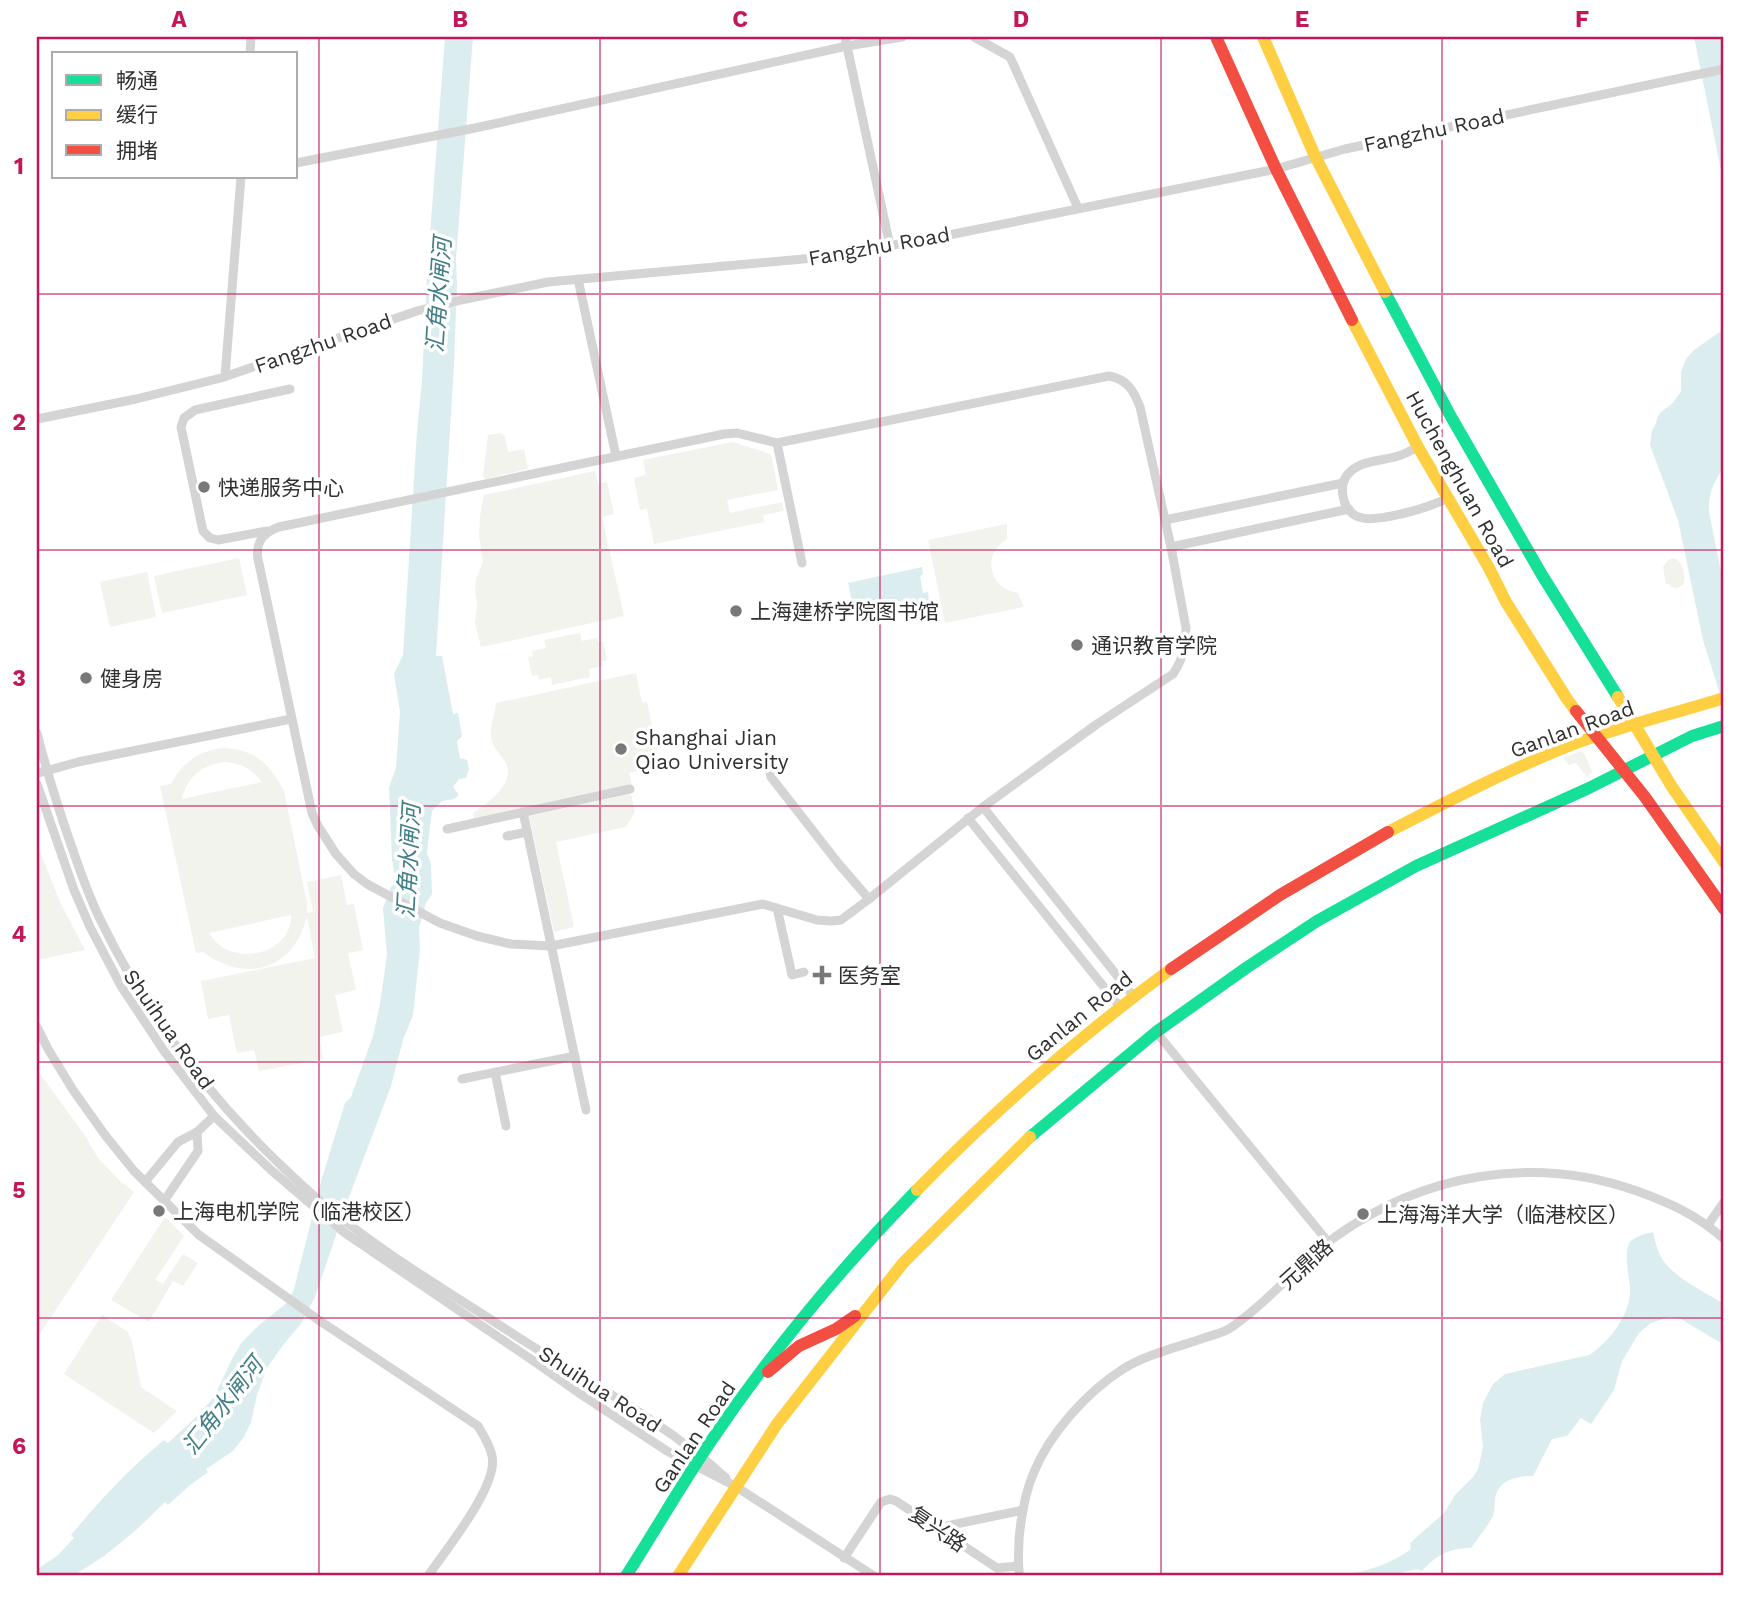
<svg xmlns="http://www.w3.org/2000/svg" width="1761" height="1613" viewBox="0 0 1761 1613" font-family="'Work Sans','Noto Sans SC',sans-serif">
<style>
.green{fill:#f2f3ec;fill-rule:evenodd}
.water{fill:#dbedef}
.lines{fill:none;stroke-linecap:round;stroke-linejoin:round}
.street{stroke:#d4d4d4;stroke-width:9}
.fast{stroke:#16e098;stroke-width:12}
.slow{stroke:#ffcf43;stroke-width:12}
.jam{stroke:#f24e42;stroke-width:12}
.grid{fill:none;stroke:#c2185b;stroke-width:2;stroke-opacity:0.55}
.poi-dot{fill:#787878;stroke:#fff;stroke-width:2.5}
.labels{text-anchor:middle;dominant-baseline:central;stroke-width:7;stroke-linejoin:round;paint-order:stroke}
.street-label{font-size:21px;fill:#303030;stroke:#fff}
.poi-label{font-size:21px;fill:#303030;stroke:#fff;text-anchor:start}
.water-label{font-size:23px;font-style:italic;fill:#427f86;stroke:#fff}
.neatline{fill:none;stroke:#c2185b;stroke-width:2.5}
.grid-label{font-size:23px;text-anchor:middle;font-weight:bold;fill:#c2185b}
</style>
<rect width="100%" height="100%" fill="#fff"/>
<g class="green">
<path d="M501,433L505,437L508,452L524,449L528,469L485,479L483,475L488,435Z"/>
<path d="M732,442L771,454L778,490L727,500L730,513L782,502L784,511L763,515L764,522L654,544L647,509L640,510L634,478L646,475L643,460Z"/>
<path d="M595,471L598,484L607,482L614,514L602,517L624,616L481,647L475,623L477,605L475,592L476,579L483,562L479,536L480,516L484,495Z"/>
<path d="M1007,524V539C981,555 989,588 1018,593L1024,607L945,623L928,540Z"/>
<path d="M239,558L247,595L162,613L154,576Z"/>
<path d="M1673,558C1683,560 1687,577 1683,585L1677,588L1671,587L1669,584H1666L1663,567L1667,561Z"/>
<path d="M147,572L156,617L110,627L100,582Z"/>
<path d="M580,633L582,641L597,638L598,642L603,641L607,660L602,662L603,666L589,669L590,677L552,685L551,677L539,680L538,675L532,676L528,657L533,656L532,651L546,648L544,640Z"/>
<path d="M636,673L642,703L647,702L657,750L648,752L651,768L629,773L632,786L474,819L473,813C487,803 513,786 507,766C504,757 495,750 492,742C488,731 495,714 496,703Z"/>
<path d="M224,748C256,750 270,764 284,791L307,903V913L313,912L307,882L341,875L347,905L354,904L363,950L348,953L356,990L335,995L343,1032L319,1037L323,1059L259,1071L254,1050L237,1053L229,1015L208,1019L201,981L315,958L307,917C304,926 301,935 296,943C273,977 233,975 203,952L196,953L160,786L171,784C182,762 200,750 224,748ZM224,762C241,763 252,769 262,782L182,799C187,777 202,765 224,762ZM291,915C293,953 232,971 209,933Z"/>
<path d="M1581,751L1584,753L1592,772L1587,777L1576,763L1569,765L1563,758Z"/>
<path d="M631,794L635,812L626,827L556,842L574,927L554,932L529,816Z"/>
<path d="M37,844L60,902L85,950L37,960Z"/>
<path d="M37,1070L84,1134L98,1158L120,1181L134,1192L37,1338Z"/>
<path d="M165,1217L184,1236L155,1280L163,1284L183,1254L198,1263L183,1286L173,1281L149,1322L111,1300Z"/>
<path d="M102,1315L128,1332L132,1342L141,1387L177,1411L154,1433L64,1374Z"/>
</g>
<g class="water">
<path d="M445,37H473L456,259L457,285L454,365L436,656H442L453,714L458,713L462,736L457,741L460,758L467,760L469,769L466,778L459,779L453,787L459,795L454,799L442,801L432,811L427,853L431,864L432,894L426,903L419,928L420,949L413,1015L403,1040L391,1086L349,1197L315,1297L300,1325L283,1345L267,1368L257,1395L251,1422L244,1437L233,1451L206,1469L208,1472L189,1486L168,1505L165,1502L135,1531L104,1556L73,1576H37V1569L57,1556L74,1538L71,1535C101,1499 128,1470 164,1440L168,1443L193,1420L214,1397L232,1359L242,1342L258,1326L288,1302L294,1289L322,1178L345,1103L351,1097L373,1036L380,1004L387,955L383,908L391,887L396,881L392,860L389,787L396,768L400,712L394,674L403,655L417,431L422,381L427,274Z"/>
<path d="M1694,37H1724V185Z"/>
<path d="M1724,329V468C1713,482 1708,495 1709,512L1724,587V707L1703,640L1678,520L1650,445L1652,430L1655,426L1658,416L1661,412L1673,403L1681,391V372L1686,359L1694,350Z"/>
<path d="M922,567L923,574L920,576L923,593L928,592L929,601L855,616L848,583Z"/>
<path d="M1653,1232C1655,1242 1658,1254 1665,1263C1680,1281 1705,1292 1724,1304V1345L1681,1319L1669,1317L1651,1323L1639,1333L1622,1361L1614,1390L1591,1424L1581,1418L1567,1436L1552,1439L1533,1476C1516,1476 1497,1480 1495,1500C1494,1505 1495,1511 1493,1516C1487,1527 1478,1538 1471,1548C1450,1548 1436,1555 1422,1571L1417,1569L1386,1576H1341C1366,1571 1390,1565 1411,1549L1410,1543L1444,1513L1455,1495L1473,1477L1478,1469L1483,1447L1480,1420L1483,1403L1493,1384L1505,1374L1589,1355C1609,1343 1632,1312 1630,1288C1629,1277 1624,1253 1629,1244C1633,1236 1645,1234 1653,1232Z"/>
</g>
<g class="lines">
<g class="street">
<path d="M845,37L890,246"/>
<path d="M974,37L1010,57L1078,208"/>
<path d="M250,54L251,37"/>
<path d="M296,163L475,128L847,46L902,37"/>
<path d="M578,279L616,456"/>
<path d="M225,376L241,177"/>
<path d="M1109,376C1127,379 1134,391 1140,407L1171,547L1186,628C1186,646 1183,659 1173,674L1097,724L983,807L869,899L841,920L831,921L817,920L763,904L551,946L511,944L477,936L440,923L367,884L354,874L336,854L318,826L312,813L258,559C255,543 264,532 279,527L724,434L737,433L777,443Z"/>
<path d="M37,419L136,399L221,378L417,311L461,300L548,282L825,257L939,237L1276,169L1345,149L1724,69"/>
<path d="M777,443L802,563"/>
<path d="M1418,447C1411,450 1405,454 1398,456C1383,461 1363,460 1351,471C1344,477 1341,486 1343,496C1348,527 1379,519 1401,514C1418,510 1432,506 1448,498"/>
<path d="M1165,520L1343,483"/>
<path d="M267,531L218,540L210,538L203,531L181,427L184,418L195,410L290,389"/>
<path d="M1171,547L1349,509"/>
<path d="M37,733C46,769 57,804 69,839C79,867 88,896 102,923C152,1026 226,1118 312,1194C371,1246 441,1287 507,1330C580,1378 662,1419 726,1478"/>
<path d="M766,756L771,777L838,863L869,899"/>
<path d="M37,773L46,771L78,762L291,719"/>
<path d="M37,784L74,890L90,927L121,986L164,1051L214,1116L271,1170L345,1233L538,1364L582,1395L667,1451L735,1486L874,1576"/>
<path d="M983,807L1134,997"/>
<path d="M523,812L586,1110"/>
<path d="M968,818L1120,1007"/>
<path d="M447,829L630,789"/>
<path d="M507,836L527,832"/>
<path d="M777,908L792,975L804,972"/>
<path d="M37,1027L48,1049L73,1090L105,1135L134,1171L199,1235L320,1321L478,1426C483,1435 490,1445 492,1456C499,1485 445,1551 428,1576"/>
<path d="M1156,1032L1329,1243"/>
<path d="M495,1072L506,1126"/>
<path d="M462,1079L575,1056"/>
<path d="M145,1182L178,1142L197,1132L214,1116"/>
<path d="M164,1201L198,1151L197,1132"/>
<path d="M1708,1225L1724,1202"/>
<path d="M937,1528L1023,1510"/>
<path d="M844,1558L881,1502L890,1499L896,1501L997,1568L1018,1566"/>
<path d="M1020,1576C1017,1564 1019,1552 1019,1539C1021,1518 1025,1492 1034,1472C1050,1433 1087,1392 1123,1369C1147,1354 1179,1347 1207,1337C1213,1335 1221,1333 1227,1330C1233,1327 1238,1322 1244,1318C1276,1293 1303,1261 1335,1237C1423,1174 1534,1154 1637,1191C1670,1203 1697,1215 1724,1239"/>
</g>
<g class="fast">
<path d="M1385,292L1450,415L1542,575L1618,697"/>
<path d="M1030,1137L1156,1032L1246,968L1317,921L1416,866L1589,788L1692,736L1724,726"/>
<path d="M626,1576C655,1531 681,1485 711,1441C772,1351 841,1268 917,1190"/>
</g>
<g class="slow">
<path d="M1263,37L1315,156L1385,292"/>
<path d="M1352,320L1418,447L1489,568L1506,602L1567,699L1576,711"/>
<path d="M1618,697L1672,787L1724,862"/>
<path d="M1388,832C1448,801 1508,770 1571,745C1621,726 1673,714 1724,698"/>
<path d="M917,1190C996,1109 1080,1036 1171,969"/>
<path d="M678,1576L777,1424L903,1263L1030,1137"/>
</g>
<g class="jam">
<path d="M1216,37L1276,169L1352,320"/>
<path d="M1576,711L1645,797L1724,909"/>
<path d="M1171,969L1280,895L1388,832"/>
<path d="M768,1372L799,1346L836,1329L855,1316"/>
</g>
</g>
<path class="grid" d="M319,37V1576M600,37V1576M880,37V1576M1161,37V1576M1442,37V1576M37,294H1724M37,550H1724M37,806H1724M37,1062H1724M37,1318H1724"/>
<g class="poi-dot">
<circle cx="204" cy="487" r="7"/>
<circle cx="736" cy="611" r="7"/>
<circle cx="1077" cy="645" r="7"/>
<circle cx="86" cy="678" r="7"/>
<circle cx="621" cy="749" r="7"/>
<path d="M818.5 964.5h7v7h7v7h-7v7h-7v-7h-7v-7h7z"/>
<circle cx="159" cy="1211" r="7"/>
<circle cx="1363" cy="1214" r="7"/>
</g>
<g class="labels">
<g class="street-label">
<text transform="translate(1434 130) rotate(-12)">Fangzhu Road</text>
<text transform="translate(879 246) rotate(-10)">Fangzhu Road</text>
<text transform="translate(323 343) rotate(-19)">Fangzhu Road</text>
<text transform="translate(1460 479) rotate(61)">Huchenghuan Road</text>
<text transform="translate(1572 729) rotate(-20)">Ganlan Road</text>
<text transform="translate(1079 1016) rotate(-39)">Ganlan Road</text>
<text transform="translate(169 1029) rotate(55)">Shuihua Road</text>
<text transform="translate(1306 1264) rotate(-42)">元鼎路</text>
<text transform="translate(600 1389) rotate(33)">Shuihua Road</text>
<text transform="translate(694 1437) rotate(-56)">Ganlan Road</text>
<text transform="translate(938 1529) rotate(34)">复兴路</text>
</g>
<g class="poi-label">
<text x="218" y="487">快递服务中心</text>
<text x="750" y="611">上海建桥学院图书馆</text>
<text x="1091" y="645">通识教育学院</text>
<text x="100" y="678">健身房</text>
<text x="635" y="737">Shanghai Jian<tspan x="635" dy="24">Qiao University</tspan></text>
<text x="838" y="975">医务室</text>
<text x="173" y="1211">上海电机学院（临港校区）</text>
<text x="1377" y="1214">上海海洋大学（临港校区）</text>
</g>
<g class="water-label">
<text transform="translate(439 295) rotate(-86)">汇角水闸河</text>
<text transform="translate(409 861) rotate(-87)">汇角水闸河</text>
<text transform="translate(223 1406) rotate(-52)">汇角水闸河</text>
</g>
</g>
<rect width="1761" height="1613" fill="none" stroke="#ffffff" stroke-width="77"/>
<rect x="52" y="52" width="245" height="126" fill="#ffffff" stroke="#acacac" stroke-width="2"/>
<rect x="66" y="75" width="35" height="10" fill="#16e098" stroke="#acacac" stroke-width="2"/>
<text x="116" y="88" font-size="21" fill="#303030">畅通</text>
<rect x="66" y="110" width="35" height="10" fill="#ffcf43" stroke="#acacac" stroke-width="2"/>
<text x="116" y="122" font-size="21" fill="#303030">缓行</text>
<rect x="66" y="145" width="35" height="10" fill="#f24e42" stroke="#acacac" stroke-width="2"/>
<text x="116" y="158" font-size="21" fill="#303030">拥堵</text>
<rect x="38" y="38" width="1684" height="1536" class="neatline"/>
<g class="grid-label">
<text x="179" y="27">A</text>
<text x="460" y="27">B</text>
<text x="740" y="27">C</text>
<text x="1021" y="27">D</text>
<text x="1302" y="27">E</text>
<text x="1582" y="27">F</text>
<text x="19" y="174">1</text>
<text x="19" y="430">2</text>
<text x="19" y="686">3</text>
<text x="19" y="942">4</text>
<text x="19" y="1198">5</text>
<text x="19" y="1454">6</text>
</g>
</svg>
